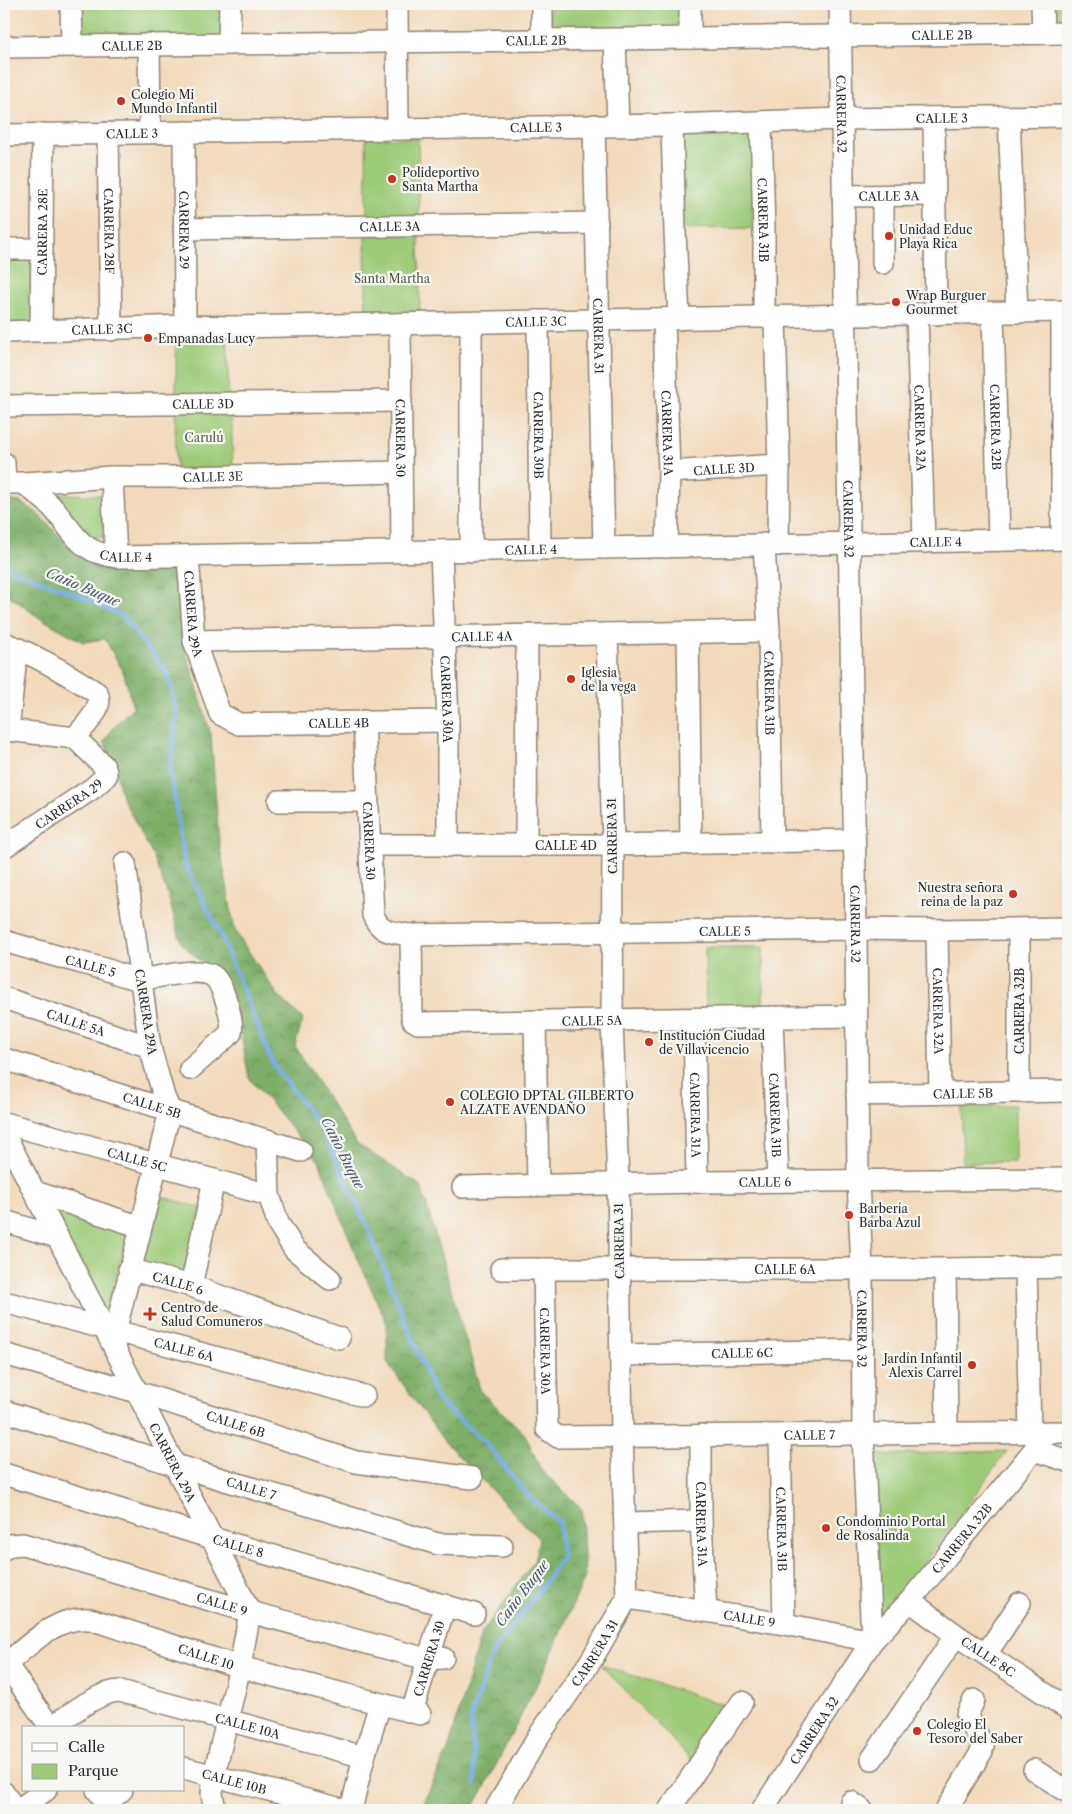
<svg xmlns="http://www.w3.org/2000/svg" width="1072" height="1814" viewBox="0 0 1072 1814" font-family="'Libre Caslon Text',serif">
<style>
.forest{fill:url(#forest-crowns);stroke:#546d4a}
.park{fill:#9dcb78;stroke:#647b52}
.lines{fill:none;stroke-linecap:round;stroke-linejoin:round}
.stream{stroke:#76ace5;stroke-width:4.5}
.minor-casing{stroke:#8f8274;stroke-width:24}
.minor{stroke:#fff;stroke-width:21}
.poi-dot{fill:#c8321e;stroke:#f6f6f2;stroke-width:2}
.labels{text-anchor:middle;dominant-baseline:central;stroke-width:4.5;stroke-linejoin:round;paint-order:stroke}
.street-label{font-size:12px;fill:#2b2b2b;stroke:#f6f6f2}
.poi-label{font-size:12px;fill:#2b2b2b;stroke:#f6f6f2;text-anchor:start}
.park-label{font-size:12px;fill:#4d5b42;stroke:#f6f6f2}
.water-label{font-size:14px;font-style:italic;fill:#45586c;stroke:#f6f6f2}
</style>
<defs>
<pattern id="forest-crowns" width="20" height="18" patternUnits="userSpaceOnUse" patternTransform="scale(1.25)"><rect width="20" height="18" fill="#7eaf68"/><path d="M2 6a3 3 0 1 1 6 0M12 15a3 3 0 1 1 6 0" fill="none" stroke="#678f56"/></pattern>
</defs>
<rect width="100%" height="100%" fill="#f6f6f2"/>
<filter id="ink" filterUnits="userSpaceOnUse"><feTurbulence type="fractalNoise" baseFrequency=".02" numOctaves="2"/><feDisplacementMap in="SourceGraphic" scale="10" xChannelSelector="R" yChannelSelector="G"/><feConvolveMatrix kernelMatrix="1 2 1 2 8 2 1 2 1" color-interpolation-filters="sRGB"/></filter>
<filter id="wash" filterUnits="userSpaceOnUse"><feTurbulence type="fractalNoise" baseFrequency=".0096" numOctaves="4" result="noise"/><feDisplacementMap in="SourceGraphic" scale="20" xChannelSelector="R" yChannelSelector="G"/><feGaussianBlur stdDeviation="1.12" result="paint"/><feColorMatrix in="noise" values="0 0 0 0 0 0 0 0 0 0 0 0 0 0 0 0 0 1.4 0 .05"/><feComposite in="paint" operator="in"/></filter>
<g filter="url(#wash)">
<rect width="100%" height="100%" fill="#f3dabc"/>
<path class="forest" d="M4,501C8,501 15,501 19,502C51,515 67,558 98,567C124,574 155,570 182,570L187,654L211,735L219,842L235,931L277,994L303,1019L295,1046L356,1143L421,1186L481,1392L525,1434L541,1470L582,1509L585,1577L547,1664L486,1785L472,1810H420L448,1750L481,1634L534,1561L539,1539L444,1441L387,1362V1324L354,1250L319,1161L249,1078L238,1018L224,978L200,961L181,943L168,895L152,854L122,797L115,767L104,742L113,728L133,707L123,671L105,639L83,642L38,617L4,592Z"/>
<g class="park">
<path d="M79,4H228L229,46L81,48Z"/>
<path d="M550,4H683L684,37L549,41Z"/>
<path d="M1047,4H1068V28L1047,29Z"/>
<path d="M758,133L763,228L675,229V134Z"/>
<path d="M366,138H418L419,220L367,221Z"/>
<path d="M365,235H419L420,320L366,321Z"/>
<path d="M4,260H33L34,323H4Z"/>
<path d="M227,336L229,398H176V338Z"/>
<path d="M175,406H231L233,469H176Z"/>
<path d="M57,494L101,495L103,538L85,537L68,517Z"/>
<path d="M705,947H763V1010H706Z"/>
<path d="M1015,1105V1162L963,1163L961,1107Z"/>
<path d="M156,1195L202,1208L184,1275L138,1262Z"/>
<path d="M49,1207L129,1232L104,1315Z"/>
<path d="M1007,1451L879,1624L872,1455Z"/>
<path d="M601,1665L724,1705L692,1761Z"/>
</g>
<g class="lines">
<path class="stream" d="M4,566L80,596L122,616L168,674L177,712L170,770L185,865L219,931L273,1064L321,1128L367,1226L437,1400L487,1444L526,1494L559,1522L562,1558L528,1606L494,1650L471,1716L475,1784"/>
</g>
</g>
<g filter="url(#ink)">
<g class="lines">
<g class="minor-casing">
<g id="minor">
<path d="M71,4L72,46"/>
<path d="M397,4L398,129"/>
<path d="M690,4V38"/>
<path id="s1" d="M840,4L856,929L858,1181L862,1269L863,1434L872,1641"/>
<path d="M1042,4L1043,33"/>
<path d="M615,39L618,125"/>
<path d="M542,40V4"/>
<path d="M149,44L150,132"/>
<path d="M229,44L230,4"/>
<path id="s2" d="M4,47L1068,33"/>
<path d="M1009,117L1017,312"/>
<path d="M934,118L936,314"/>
<path id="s3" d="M761,122L764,230V317"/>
<path id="s4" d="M594,125L604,548"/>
<path d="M672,125L675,232L679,319"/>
<path id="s5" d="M184,132L185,326"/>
<path id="s6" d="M108,133L111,330"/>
<path id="s7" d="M4,135L398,129L672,125L841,119L1068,116"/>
<path id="s8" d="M843,196L935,195"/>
<path d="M883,196V263"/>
<path id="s9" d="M184,229L597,223"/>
<path d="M4,249H42"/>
<path d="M1062,312V539"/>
<path id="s10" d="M993,313L999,540"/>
<path id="s11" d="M917,314L924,542"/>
<path d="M775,317L779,465L778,545"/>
<path id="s12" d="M664,319L669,472L667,547"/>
<path id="s13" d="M538,321L540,549"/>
<path d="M471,323V551"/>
<path id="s14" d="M400,324L402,552"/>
<path id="s15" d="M41,331L43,134"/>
<path id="s16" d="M4,332L185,326L231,327L1068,311"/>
<path id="s17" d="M4,406L401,401"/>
<path d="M4,463L5,482"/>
<path id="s18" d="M669,472L779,465"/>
<path d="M112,477L116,557"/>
<path id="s19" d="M4,483H24L112,477H183L401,472"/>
<path id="s20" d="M24,483C33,491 43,498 51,506C75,532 78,554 120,557L1068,539"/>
<path id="s21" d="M764,544L769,631L772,842"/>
<path id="s22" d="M441,551L448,721V846"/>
<path id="s23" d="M188,556L194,641L220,714L239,724L448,721"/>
<path d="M688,633L691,844"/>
<path id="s24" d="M194,641L769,631"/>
<path d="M4,643C36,655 68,674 97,693C105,708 84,726 75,738"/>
<path id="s25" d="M364,721L373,915C381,934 393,932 411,935L856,929L937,930L1068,928"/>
<path d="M8,730L17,648"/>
<path d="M279,801H367"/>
<path id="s26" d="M370,845H613L853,840"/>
<path d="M526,846L527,636"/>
<path id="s27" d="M4,847L93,788L106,776V772L103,765L75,738L8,730"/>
<path id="s28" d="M937,930L940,1093"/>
<path d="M1019,930V1092"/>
<path id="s29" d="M411,935L412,1016L413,1020L418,1023L856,1016"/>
<path id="s30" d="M4,941C37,951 71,960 104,969C115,972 130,979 141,979C160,978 197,966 213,976C223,983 234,1022 231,1033L190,1069"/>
<path id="s31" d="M4,998L150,1047"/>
<path id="s32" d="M772,1017L778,1181"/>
<path id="s33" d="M694,1019L697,1182"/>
<path d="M535,1021L538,1185"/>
<path id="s34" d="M4,1059L301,1151"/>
<path id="s35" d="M857,1095L1068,1091"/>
<path id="s36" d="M4,1123L269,1195"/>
<path id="s37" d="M4,1133L250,1612L240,1667L214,1775L212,1794L215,1810"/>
<path d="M267,1140L269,1195L278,1223L294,1249L330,1279"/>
<path id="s38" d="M463,1187L697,1182L1068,1179"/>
<path d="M35,1192L141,1227"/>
<path d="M4,1221L57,1237"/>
<path d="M1026,1267L1030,1433"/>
<path id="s39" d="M129,1269L191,1286L339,1338"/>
<path id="s40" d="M501,1269H945L1068,1267"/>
<path id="s41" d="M544,1269L547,1429L558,1437L1068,1432"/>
<path d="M945,1269L947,1433"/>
<path d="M191,1286L214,1180"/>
<path id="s42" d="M4,1302L364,1396"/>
<path d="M115,1332L170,1111L164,1097L150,1047L125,863"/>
<path id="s43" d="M4,1354L137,1392L356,1462L472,1478"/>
<path id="s44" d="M622,1355L863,1350"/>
<path id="s45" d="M4,1411L175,1465L438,1544L502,1546"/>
<path id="s46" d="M701,1435V1521L706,1611"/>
<path id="s47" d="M780,1435L784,1624"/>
<path d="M1034,1450L1068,1461"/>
<path id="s48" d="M4,1474L212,1538L474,1614"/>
<path d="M625,1523L701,1521"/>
<path id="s49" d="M4,1549L10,1545L23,1544L250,1612L427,1659L443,1658"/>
<path id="s50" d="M627,1598L784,1624L872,1641"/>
<path id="s51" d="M910,1601L956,1635L1068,1709"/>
<path d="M986,1654L1020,1603"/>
<path d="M4,1661L51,1728"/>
<path id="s52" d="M6,1664C31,1644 55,1616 90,1619L240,1667L420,1714"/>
<path id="s53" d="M412,1712L445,1605"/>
<path id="s54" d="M51,1727C68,1716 99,1691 120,1691L364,1757"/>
<path d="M872,1759L956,1635"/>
<path id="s55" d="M184,1768L345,1810"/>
<path d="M1034,1770L1068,1792"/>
<path d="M97,1790L112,1810"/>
<path d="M4,1793L15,1810"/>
<path d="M851,1802L862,1810"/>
<path d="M107,1803L122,1790"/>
<path d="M18,1810L46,1790"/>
<path d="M351,1810L364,1757L380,1704"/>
<path id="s56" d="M495,1810L540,1734L592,1659L627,1598L622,1436L618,1183L612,1020L613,845L607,634"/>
<path d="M669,1810L742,1702"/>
<path id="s57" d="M762,1810L872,1641L910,1601L1034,1450L1046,1433"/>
<path d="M946,1810L982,1751L983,1746L967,1715L974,1700"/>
</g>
</g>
<use href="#minor" class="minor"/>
</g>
</g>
<g class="poi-dot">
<circle cx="121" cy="101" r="5"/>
<circle cx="392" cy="179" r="5"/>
<circle cx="889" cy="236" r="5"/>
<circle cx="896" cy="302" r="5"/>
<circle cx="148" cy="338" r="5"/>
<circle cx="571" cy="679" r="5"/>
<circle cx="1013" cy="894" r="5"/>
<circle cx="649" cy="1042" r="5"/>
<circle cx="450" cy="1102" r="5"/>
<circle cx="849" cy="1215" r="5"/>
<path d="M147.5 1306.5h5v5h5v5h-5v5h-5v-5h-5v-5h5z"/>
<circle cx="972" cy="1365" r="5"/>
<circle cx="826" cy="1528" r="5"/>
<circle cx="917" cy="1731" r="5"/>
</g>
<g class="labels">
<g class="street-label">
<text stroke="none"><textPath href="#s2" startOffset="938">CALLE 2B</textPath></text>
<text stroke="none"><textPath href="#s2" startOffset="532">CALLE 2B</textPath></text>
<text stroke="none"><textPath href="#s2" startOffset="128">CALLE 2B</textPath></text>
<text stroke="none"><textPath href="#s1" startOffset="110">CARRERA 32</textPath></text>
<text stroke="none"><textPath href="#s7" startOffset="938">CALLE 3</textPath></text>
<text stroke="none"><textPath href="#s7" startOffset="532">CALLE 3</textPath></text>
<text stroke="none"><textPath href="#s7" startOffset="128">CALLE 3</textPath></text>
<text stroke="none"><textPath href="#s8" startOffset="46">CALLE 3A</textPath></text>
<text stroke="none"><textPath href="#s3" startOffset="98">CARRERA 31B</textPath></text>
<text stroke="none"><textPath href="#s9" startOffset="206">CALLE 3A</textPath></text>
<text stroke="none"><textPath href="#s5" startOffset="98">CARRERA 29</textPath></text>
<text stroke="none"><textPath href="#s6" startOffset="98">CARRERA 28F</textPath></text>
<text stroke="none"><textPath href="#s15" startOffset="99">CARRERA 28E</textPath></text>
<text stroke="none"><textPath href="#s16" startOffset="532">CALLE 3C</textPath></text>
<text stroke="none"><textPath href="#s16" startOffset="98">CALLE 3C</textPath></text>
<text stroke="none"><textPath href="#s4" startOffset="211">CARRERA 31</textPath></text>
<text stroke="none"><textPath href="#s17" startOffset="199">CALLE 3D</textPath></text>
<text stroke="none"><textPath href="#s10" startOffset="114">CARRERA 32B</textPath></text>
<text stroke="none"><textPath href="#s11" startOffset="114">CARRERA 32A</textPath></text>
<text stroke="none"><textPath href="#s12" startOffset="114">CARRERA 31A</textPath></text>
<text stroke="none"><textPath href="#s13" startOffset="114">CARRERA 30B</textPath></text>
<text stroke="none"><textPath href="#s14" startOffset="114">CARRERA 30</textPath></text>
<text stroke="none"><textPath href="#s18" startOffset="55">CALLE 3D</textPath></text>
<text stroke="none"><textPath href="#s19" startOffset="209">CALLE 3E</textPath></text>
<text stroke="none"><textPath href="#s1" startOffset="515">CARRERA 32</textPath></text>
<text stroke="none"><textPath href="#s20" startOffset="941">CALLE 4</textPath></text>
<text stroke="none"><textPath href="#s20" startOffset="536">CALLE 4</textPath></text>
<text stroke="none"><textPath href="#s20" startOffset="131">CALLE 4</textPath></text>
<text stroke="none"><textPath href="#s23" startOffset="58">CARRERA 29A</textPath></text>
<text stroke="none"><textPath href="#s24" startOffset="288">CALLE 4A</textPath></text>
<text stroke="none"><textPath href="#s21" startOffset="149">CARRERA 31B</textPath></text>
<text stroke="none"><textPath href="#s22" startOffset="148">CARRERA 30A</textPath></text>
<text stroke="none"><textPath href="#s23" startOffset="284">CALLE 4B</textPath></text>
<text stroke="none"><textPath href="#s27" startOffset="78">CARRERA 29</textPath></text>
<text transform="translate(612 836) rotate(-91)">CARRERA 31</text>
<text stroke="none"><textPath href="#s25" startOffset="120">CARRERA 30</textPath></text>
<text stroke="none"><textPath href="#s26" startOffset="196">CALLE 4D</textPath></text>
<text stroke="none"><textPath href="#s1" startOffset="920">CARRERA 32</textPath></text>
<text stroke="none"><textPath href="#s25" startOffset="554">CALLE 5</textPath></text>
<text stroke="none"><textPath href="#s30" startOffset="90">CALLE 5</textPath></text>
<text transform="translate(1019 1011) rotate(-90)">CARRERA 32B</text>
<text transform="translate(146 1012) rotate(81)">CARRERA 29A</text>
<text stroke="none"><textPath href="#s28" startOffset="81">CARRERA 32A</textPath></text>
<text stroke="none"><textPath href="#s29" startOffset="265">CALLE 5A</textPath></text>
<text stroke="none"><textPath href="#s31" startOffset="76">CALLE 5A</textPath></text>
<text stroke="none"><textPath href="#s35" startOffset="106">CALLE 5B</textPath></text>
<text stroke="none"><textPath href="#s34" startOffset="155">CALLE 5B</textPath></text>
<text stroke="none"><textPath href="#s32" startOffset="98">CARRERA 31B</textPath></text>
<text stroke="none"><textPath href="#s33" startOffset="96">CARRERA 31A</textPath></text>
<text stroke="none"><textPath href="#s36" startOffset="138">CALLE 5C</textPath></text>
<text stroke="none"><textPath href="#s38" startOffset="302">CALLE 6</textPath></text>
<text transform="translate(619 1241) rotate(-91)">CARRERA 31</text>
<text stroke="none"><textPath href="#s40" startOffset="284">CALLE 6A</textPath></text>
<text stroke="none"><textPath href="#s39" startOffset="51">CALLE 6</textPath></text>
<text stroke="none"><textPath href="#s1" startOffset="1325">CARRERA 32</textPath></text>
<text stroke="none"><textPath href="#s42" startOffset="186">CALLE 6A</textPath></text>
<text stroke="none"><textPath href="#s41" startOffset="82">CARRERA 30A</textPath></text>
<text stroke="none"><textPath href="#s44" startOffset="120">CALLE 6C</textPath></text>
<text stroke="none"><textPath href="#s43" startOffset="242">CALLE 6B</textPath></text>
<text stroke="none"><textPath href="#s41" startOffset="425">CALLE 7</textPath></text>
<text stroke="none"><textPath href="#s37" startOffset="370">CARRERA 29A</textPath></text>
<text stroke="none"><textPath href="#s45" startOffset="259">CALLE 7</textPath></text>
<text stroke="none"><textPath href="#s46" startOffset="89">CARRERA 31A</textPath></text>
<text stroke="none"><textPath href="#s47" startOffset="94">CARRERA 31B</textPath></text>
<text stroke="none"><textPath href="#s57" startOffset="338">CARRERA 32B</textPath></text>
<text stroke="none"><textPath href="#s48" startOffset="245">CALLE 8</textPath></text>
<text stroke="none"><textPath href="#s49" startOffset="228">CALLE 9</textPath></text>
<text stroke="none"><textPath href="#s50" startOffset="124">CALLE 9</textPath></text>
<text stroke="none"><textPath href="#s56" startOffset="186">CARRERA 31</textPath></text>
<text stroke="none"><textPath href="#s52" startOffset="220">CALLE 10</textPath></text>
<text stroke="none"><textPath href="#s51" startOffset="96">CALLE 8C</textPath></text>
<text stroke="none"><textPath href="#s53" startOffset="56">CARRERA 30</textPath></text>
<text stroke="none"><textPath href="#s54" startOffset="211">CALLE 10A</textPath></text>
<text stroke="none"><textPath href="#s57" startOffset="95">CARRERA 32</textPath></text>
<text stroke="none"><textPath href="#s55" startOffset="52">CALLE 10B</textPath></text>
</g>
<g class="poi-label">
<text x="131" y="94">Colegio Mi<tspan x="131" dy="14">Mundo Infantil</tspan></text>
<text x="402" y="172">Polideportivo<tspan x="402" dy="14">Santa Martha</tspan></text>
<text x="899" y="229">Unidad Educ<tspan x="899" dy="14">Playa Rica</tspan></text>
<text x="906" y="295">Wrap Burguer<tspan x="906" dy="14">Gourmet</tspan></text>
<text x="158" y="338">Empanadas Lucy</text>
<text x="581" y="672">Iglesia<tspan x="581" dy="14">de la vega</tspan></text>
<text x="1003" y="887" text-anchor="end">Nuestra señora<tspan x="1003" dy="14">reina de la paz</tspan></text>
<text x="659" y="1035">Institución Ciudad<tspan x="659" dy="14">de Villavicencio</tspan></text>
<text x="460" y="1095">COLEGIO DPTAL GILBERTO<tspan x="460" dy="14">ALZATE AVENDAÑO</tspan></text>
<text x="859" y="1208">Barbería<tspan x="859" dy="14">Barba Azul</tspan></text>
<text x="161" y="1307">Centro de<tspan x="161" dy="14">Salud Comuneros</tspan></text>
<text x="962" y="1358" text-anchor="end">Jardín Infantil<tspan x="962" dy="14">Alexis Carrel</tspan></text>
<text x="836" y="1521">Condominio Portal<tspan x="836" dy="14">de Rosalinda</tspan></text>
<text x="927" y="1724">Colegio El<tspan x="927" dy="14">Tesoro del Saber</tspan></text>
</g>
<g class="park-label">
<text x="392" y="278">Santa Martha</text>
<text x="204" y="437">Carulú</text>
</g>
<g class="water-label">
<text transform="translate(83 587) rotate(23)">Caño Buque</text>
<text transform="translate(343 1153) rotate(63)">Caño Buque</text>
<text transform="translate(522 1593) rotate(-53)">Caño Buque</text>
</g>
</g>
<rect width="1072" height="1814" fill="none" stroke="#f6f6f2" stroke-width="20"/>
<rect x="22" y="1726" width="162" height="65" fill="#f6f6f2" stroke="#a5a5a2"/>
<rect x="32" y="1743" width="25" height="8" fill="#ffffff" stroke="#a5a5a2"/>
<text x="68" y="1752" font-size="15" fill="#2b2b2b">Calle</text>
<rect x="32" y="1764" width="25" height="15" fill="#9dcb78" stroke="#a5a5a2"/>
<text x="68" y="1776" font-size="15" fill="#2b2b2b">Parque</text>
</svg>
